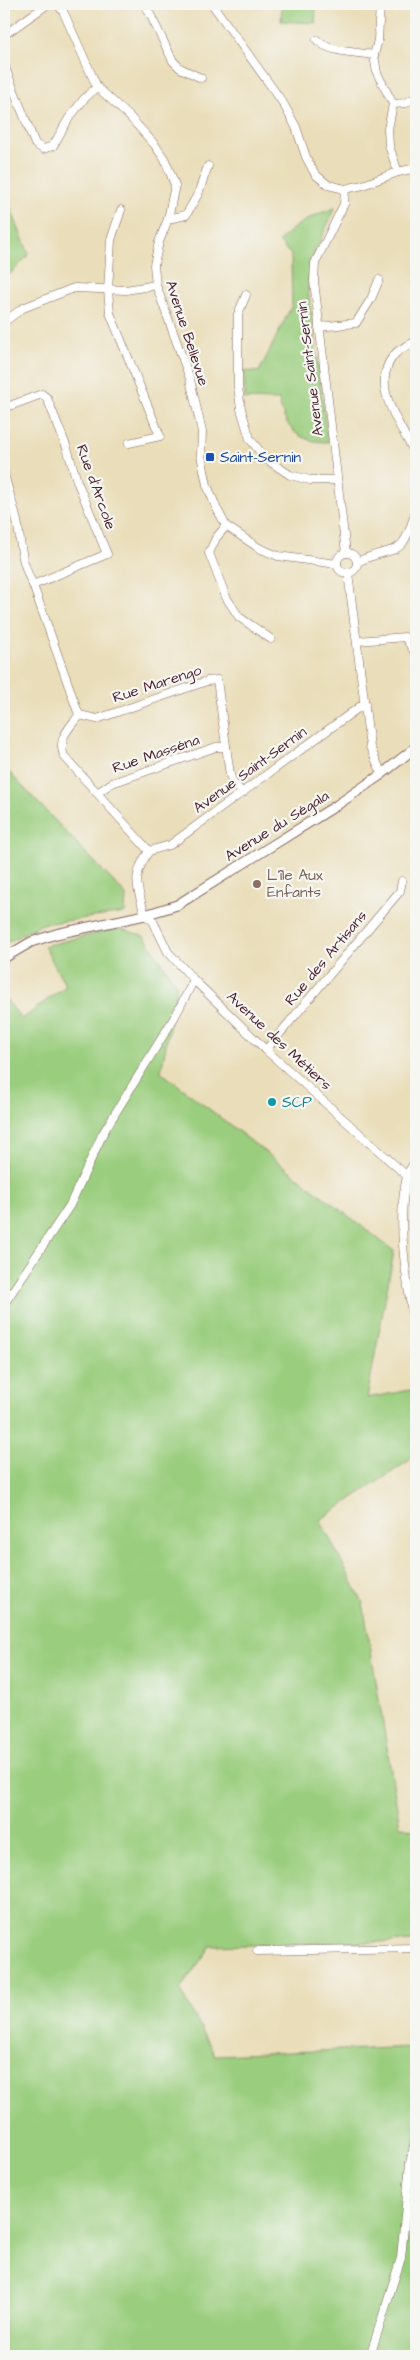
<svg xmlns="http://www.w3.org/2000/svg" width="420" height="2360" viewBox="0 0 420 2360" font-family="'Architects Daughter',sans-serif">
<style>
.green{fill:#9acd7d;stroke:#727654}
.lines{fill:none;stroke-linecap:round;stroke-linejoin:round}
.minor-casing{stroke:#82625d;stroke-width:9}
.tertiary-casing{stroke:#82625d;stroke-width:11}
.minor{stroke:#fff;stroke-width:8}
.tertiary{stroke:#fff;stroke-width:9}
.transit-dot{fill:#1a4fb4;stroke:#f6f6f2;stroke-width:2}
.education-dot{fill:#8d6e63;stroke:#f6f6f2;stroke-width:2}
.culture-dot{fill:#0f9aa8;stroke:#f6f6f2;stroke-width:2}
.labels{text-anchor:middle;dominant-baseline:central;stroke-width:4.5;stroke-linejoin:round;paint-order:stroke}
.street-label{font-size:15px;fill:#4a1f2b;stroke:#f6f6f2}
.transit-label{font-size:15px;fill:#164399;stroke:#f6f6f2;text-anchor:start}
.education-label{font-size:15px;fill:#785e54;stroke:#f6f6f2;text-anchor:start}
.culture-label{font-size:15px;fill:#0d838f;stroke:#f6f6f2;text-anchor:start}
</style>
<rect width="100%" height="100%" fill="#f6f6f2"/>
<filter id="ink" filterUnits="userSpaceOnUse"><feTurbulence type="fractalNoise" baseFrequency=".02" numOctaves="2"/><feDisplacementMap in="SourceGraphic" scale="10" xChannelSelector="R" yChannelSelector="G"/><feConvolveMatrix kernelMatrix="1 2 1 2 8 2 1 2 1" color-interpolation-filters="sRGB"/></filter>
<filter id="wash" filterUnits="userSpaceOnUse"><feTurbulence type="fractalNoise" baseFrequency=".0096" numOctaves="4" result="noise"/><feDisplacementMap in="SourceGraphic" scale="20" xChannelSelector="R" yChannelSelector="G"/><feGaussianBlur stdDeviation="1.12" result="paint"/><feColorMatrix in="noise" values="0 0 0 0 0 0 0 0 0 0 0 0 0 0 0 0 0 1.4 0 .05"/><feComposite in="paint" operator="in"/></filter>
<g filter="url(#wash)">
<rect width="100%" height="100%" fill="#eadeba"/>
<g class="green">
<path d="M282,4H316L315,23L281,21Z"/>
<path d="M4,191L29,255L4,280Z"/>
<path d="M335,208L311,261L308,289L328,442C297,442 285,428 279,400L245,399L244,371L259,372L292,305L291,255L279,242C293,225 313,215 335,208Z"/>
<path d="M4,767L126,895L125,913L42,924L4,944Z"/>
<path d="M118,928L144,936L177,985L161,1072L394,1251L367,1398L416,1389V1456L320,1520L363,1603L400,1826L416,1831V1941L211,1946L180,1989L215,2055L416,2047V2356H4V997L22,1019L66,986L44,946Z"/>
</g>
</g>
<g filter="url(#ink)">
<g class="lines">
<g class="minor-casing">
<g id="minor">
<path d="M57,4L63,11L97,87L129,116L155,145L165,160L175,185L168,219L159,242L154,265L156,285L190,379L202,432L201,455L207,485L216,507L226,526L259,548L278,556L337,564"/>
<path d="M145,4L173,61L180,68L201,78"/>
<path d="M212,4L283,103L296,127L306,157L315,174L328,185L345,189L363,185L398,172L416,168"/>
<path d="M380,4L378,40L374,55L377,73L393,104L388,129L389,146L398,172"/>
<path d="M4,35L48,4"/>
<path d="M317,40C329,53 357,52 374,55"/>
<path d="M4,65L35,144L43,149L53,146L69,118L84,99L97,87"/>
<path d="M393,104L406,103L416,97"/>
<path d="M345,189L344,204L315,263L314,281L346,553"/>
<path d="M121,210L111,240L108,290L110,313L160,436L129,443"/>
<path d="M168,219L186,215L198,194L208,166"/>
<path d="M246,295L238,314V387L241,409L250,439L266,459L290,475L310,480H337"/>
<path d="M4,322L23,308L74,288L126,290L156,285"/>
<path d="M319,327L356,323L371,299L379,280"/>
<path d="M416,341C410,345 401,348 396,353C367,383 401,426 416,455"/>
<path d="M4,408L42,394L47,398L67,448L77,481L107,554L33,585"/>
<path d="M4,473C8,493 17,513 19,533C22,554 23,566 33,585L79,715C69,729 57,738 64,756L149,851C131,877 137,886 145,915L153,921L168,952L194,980L266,1050L407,1176L416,1180"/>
<path d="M226,526L216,538L209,553L226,597L239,617L271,639"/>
<circle cx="347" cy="563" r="10"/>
<path d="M357,562C398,543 401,562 416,510"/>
<path d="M348,573L370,747L382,774"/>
<path d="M358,641L405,637L414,651"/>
<path d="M79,715L97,719L207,681L217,680L230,775L233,783L243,793"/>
<path d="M97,793L112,783L216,747H226"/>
<path d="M149,851L170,845L365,703"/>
<path d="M266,1050L400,891L402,881"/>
<path d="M416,1160C413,1165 408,1171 407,1177C395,1223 408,1289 416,1335"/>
<path d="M4,1304L70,1205L103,1133L174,1018L194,980"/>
<path d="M257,1951L416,1948"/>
<path d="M370,2356L401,2258L410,2163L416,2137"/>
</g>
</g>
<g class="tertiary-casing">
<path id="tertiary" d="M4,958L31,942L56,934L145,915L177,905L337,805L382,774L416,747"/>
</g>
<use href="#minor" class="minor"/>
<use href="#tertiary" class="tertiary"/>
</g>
</g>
<rect class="transit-dot" x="205" y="452" width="10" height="10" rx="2.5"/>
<circle class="education-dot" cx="257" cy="884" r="5"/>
<circle class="culture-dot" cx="272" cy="1102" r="5"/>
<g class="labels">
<g class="street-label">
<text transform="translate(187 333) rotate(72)">Avenue Bellevue</text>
<text transform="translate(310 369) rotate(-97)">Avenue Saint-Sernin</text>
<text transform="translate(96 487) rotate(70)">Rue d'Arcole</text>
<text transform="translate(157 684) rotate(-18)">Rue Marengo</text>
<text transform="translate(156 754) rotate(-19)">Rue Masséna</text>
<text transform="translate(250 770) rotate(-36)">Avenue Saint-Sernin</text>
<text transform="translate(277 826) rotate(-32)">Avenue du Ségala</text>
<text transform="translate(326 958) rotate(-50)">Rue des Artisans</text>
<text transform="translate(279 1041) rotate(43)">Avenue des Métiers</text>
</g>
<g class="transit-label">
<text x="220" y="457">Saint-Sernin</text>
</g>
<g class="education-label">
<text x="267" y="875">L'île Aux<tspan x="267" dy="17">Enfants</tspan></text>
</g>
<g class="culture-label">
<text x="282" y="1102">SCP</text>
</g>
</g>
<rect width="420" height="2360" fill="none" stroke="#f6f6f2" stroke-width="20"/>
</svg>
